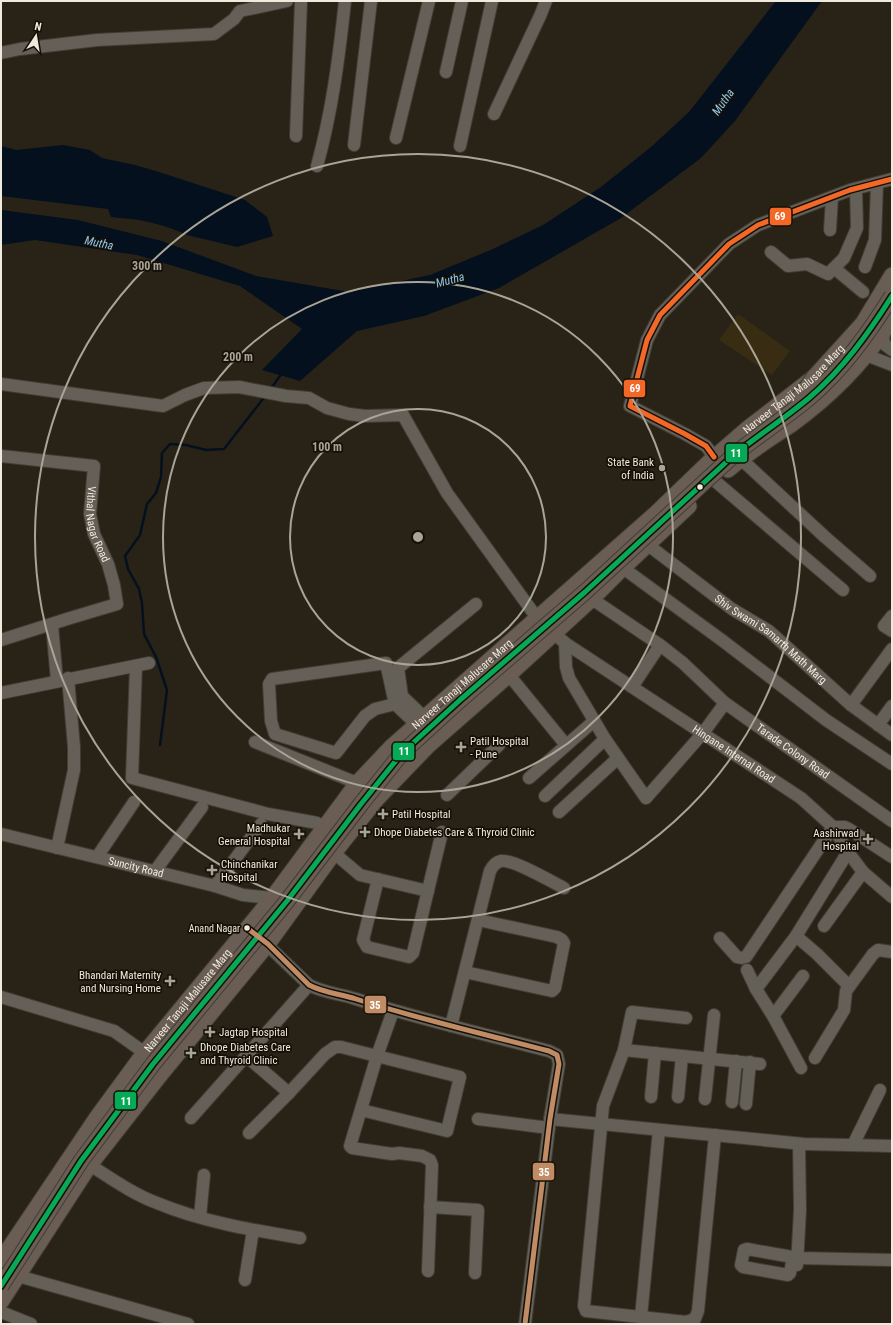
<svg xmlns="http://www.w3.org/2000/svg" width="893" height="1325" viewBox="0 0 893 1325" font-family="'Roboto Condensed',sans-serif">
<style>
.built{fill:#382d12}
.water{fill:#04101d}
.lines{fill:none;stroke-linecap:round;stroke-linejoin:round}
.stream{stroke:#04101d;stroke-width:2.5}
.minor-casing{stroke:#413d34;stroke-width:14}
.major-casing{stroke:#413d34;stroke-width:17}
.minor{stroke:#646057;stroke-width:12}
.major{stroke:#6a5e54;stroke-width:15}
.major-bridge-casing{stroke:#413d34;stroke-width:17;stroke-linecap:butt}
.major-bridge{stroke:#6a5e54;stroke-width:15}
.bus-1-casing{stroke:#141007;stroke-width:8}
.bus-2-casing{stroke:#141007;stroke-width:8}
.bus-3-casing{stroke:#141007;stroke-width:8}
.bus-1{stroke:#06aa56;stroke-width:5}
.bus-2{stroke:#f36827;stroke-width:5}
.bus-3{stroke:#c18c65;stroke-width:5}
.ring{fill:none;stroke:#aaa497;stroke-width:2}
.poi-dot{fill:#aaa497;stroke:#141007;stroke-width:1.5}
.bus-dot{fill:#f0eadc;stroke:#141007;stroke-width:1.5}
.labels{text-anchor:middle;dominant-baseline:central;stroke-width:3.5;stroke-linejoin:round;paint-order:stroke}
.bus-label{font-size:10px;fill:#f0eadc;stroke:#141007;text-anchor:end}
.street-label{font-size:11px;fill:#f0eadc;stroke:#141007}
.poi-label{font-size:11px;fill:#f0eadc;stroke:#141007;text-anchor:start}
.water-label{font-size:12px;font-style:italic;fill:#8dc6f1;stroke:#141007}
.centre{fill:#aaa497;stroke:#141007;stroke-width:2}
.ring-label{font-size:12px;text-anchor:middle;font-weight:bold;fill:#aaa497;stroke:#141007;stroke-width:3.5;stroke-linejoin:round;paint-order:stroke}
.line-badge{stroke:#141007;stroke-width:1.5}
.badge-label{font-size:11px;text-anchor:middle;font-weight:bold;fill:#fff}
</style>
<rect width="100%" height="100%" fill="#292317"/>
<path class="built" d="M738,314L790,351L772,375L719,340Z"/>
<g class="water">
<path d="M776,1H822L735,121L701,158L621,218L499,288L424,316L357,331L300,381L262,370L302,329L240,286L137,255L35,240L1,245V210L78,220L162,241L256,276L349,292L430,275L493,249L543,225L601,187L651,147L689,112Z"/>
<path d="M63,145L90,150L102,158L135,165L159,172L245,200L267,217L273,236L237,247L187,235C173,228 155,223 139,220C130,218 120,219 111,217L108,209L1,196V146L16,150Z"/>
</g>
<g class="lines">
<g class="stream">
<path d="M270,390L282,373"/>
<path d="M160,745L167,690L156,657L144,634L142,603L139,589L128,569L125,556L140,535L147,504L156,493L161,477L162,453L170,444L186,445L206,450L224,449L266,395"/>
</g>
<g class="minor-casing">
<g id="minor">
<path d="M1,53L20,49L97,40L214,34L234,19L240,11L287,1"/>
<path d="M446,72L462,1"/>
<path d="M494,114L540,16L546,1"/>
<path d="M296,136L301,1"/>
<path d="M396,138L429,1"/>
<path d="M354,145L371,1"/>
<path d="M460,146L492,1"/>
<path d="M317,166C332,112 339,57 345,1"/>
<path d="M830,230L832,197"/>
<path d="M771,252L788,266L807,264L828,274L844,258L857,228L856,189"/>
<path d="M865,267L875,240L877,183"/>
<path d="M834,268L863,292"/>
<path d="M883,333L884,344L892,350"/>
<path d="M863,348L866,355L892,365"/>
<path id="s1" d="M1,384L163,406L185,395L204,388L239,387L286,396L309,398L327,408L349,414L365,416L403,415L447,493L537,618L565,643L801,798L833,827L848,852L863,872L892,897"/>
<path id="s2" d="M1,456L94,466L90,514L94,534L108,564L114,585L117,604L67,619L1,640"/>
<path d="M714,457L706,446L685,434L630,406L647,340L660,315L729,244L758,225L850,190L892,179"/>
<path d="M741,459L825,537L870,576"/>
<path d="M715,481L843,590"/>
<path id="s3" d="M648,545L732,609L769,631L851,705L892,735"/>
<path d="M623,568L723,641L826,720L892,764"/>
<path d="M592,599L660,645L683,663L725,703"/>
<path d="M892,616L884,626L892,631"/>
<path d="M52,625L57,681"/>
<path id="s4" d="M565,643L566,667L569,678L605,739L646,798L703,733L725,703L892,821"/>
<path d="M136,666L132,778L268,814L312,822L317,823L324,829"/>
<path d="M509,675L566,745"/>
<path d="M632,687L660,645"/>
<path d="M1,693L149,663"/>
<path d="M395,704L375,709L365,716L336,753L275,734L271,721L269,684L272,679L386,663L395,704L416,724"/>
<path d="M851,705L892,649"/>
<path d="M424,717L402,696L398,668L476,604"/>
<path d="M878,725L892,706"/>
<path d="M255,742L357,783"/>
<path d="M529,778L594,721"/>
<path d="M447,795L499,745"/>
<path d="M545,796L605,739"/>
<path d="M559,812L618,758"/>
<path id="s5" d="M1,834L215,886L243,895L272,898L277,902"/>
<path d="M57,848L74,770V747L68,678"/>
<path d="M334,853L360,875L428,891"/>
<path d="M97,857L134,802"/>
<path d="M155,871L202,807"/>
<path d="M378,879L363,940L367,947L409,957L413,953L442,832"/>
<path d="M215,886L261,824"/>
<path d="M824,926L863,872"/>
<path d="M796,936L817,954L849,986"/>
<path d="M720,938L737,957L742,958L746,957L833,827H845L849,829L892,857"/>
<path d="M262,940L309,985C324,993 341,994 356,999C419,1019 484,1034 549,1051L557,1055L559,1064L550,1119L525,1324"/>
<path d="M747,970L756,989"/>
<path d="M465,972L552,991L555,988L564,943L562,940L557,937L478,920"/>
<path d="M1,997L114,1031L145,1053"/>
<path d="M393,1011L377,1056L350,1146L352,1148L392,1154L399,1153L422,1156L430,1160L432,1165L428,1271"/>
<path d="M773,1016L803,976"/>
<path d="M451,1026L490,871C492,867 496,862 501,861C513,859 552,882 564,888"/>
<path d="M624,1050L632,1012L686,1018"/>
<path d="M246,1056L289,1093"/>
<path d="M815,1058L844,1010L846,991L873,954L878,950L892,952"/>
<path d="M801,1068L773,1016L756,989L796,936L848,852"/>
<path d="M651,1097L655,1053"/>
<path d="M678,1097L682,1056"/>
<path d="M705,1099L714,1015"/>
<path d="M732,1102L736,1061"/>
<path d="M746,1104L750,1062"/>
<path d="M191,1118L309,985"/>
<path d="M478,1119L549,1128"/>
<path d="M550,1119L804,1144L892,1146"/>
<path d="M249,1133L289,1093L325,1054L335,1047H341L460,1077L447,1131L361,1110"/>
<path d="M715,1135L698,1311L695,1319L686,1322L586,1311L584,1306L603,1106L624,1050L760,1064"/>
<path d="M853,1145L880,1090"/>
<path d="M90,1165C112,1179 133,1194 157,1203C203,1222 252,1230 300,1238"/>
<path d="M430,1207L478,1210L475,1273"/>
<path d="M200,1217L204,1175"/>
<path d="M793,1257L790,1273L788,1275L743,1267L741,1265L744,1250L747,1249L798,1258L892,1260"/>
<path d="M797,1265L800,1210L799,1144"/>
<path d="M18,1276L188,1324"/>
<path d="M245,1280L253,1230"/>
<path d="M1,1312L31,1324"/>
<path d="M641,1317L659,1130"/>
</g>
</g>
<g class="major-casing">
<g id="major">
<path d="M728,470C748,453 769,439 791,425C831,396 866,361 892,319"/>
<path id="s6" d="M1,1260L97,1117L141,1057L272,898L357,783L392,746L656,513L711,460L748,428L814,377L863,323L892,275"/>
<path d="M1,1302L90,1165L162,1073L268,944L334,853L377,799L429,745L509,675L592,599L623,568L689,506"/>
</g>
</g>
<use href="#minor" class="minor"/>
<use href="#major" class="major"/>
<g class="major-bridge-casing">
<g id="major-bridge">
<path d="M798,399L802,394L814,377"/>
<path d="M1,1286L81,1161L153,1064L287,901L361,804L402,753L460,700L585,592L735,454C759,435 785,418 809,398C843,369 868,334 892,296"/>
</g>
</g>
<use href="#major-bridge" class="major-bridge"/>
<g class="bus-1-casing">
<path id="bus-1" d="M1,1286L81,1161L153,1064L287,901L361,804L402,753L460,700L585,592L735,454C759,435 785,418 809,398C843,369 868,334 892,296"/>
</g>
<g class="bus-2-casing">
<path id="bus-2" d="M714,457L706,446L685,434L630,406L647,340L660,315L729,244L758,225L850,190L892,179"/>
</g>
<g class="bus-3-casing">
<path id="bus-3" d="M247,928L268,944L309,985C324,993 341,994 356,999C419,1019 484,1034 549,1051L557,1055L559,1064L550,1119L525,1324"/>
</g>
<use href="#bus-1" class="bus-1"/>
<use href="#bus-2" class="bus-2"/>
<use href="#bus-3" class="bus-3"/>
</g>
<g class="ring">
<circle cx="418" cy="537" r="128"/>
<circle cx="418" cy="537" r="255"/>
<circle cx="418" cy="537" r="383"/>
</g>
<g class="poi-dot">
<circle cx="662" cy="468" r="4"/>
<path d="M459 741h4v4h4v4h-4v4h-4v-4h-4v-4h4z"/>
<path d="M381 808h4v4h4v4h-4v4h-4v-4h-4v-4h4z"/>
<path d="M363 826h4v4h4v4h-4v4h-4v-4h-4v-4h4z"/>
<path d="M297 828h4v4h4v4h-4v4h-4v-4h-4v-4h4z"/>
<path d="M866 833h4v4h4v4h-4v4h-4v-4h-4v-4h4z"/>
<path d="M210 864h4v4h4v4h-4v4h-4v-4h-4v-4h4z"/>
<path d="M168 975h4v4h4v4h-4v4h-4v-4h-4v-4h4z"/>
<path d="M208 1026h4v4h4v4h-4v4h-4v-4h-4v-4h4z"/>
<path d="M189 1047h4v4h4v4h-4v4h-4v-4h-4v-4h4z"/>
</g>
<g class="bus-dot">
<circle cx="700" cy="487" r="3.5"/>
<circle cx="247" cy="928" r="3.5"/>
</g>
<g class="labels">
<g class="bus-label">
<text x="240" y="928">Anand Nagar</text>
</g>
<g class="street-label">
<text stroke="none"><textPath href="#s6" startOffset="1184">Narveer Tanaji Malusare Marg</textPath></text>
<text stroke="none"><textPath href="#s2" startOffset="153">Vithal Nagar Road</textPath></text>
<text stroke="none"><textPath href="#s3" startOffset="155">Shiv Swami Samarth Math Marg</textPath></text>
<text stroke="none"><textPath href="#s6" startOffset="740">Narveer Tanaji Malusare Marg</textPath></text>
<text stroke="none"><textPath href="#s4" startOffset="385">Tarade Colony Road</textPath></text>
<text stroke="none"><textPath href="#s1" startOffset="895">Hingane Internal Road</textPath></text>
<text stroke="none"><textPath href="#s5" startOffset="139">Suncity Road</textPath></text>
<text stroke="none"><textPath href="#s6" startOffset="320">Narveer Tanaji Malusare Marg</textPath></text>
</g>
<g class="poi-label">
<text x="654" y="462" text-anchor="end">State Bank<tspan x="654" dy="13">of India</tspan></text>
<text x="470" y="741">Patil Hospital<tspan x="470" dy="13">- Pune</tspan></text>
<text x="392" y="814">Patil Hospital</text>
<text x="290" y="828" text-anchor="end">Madhukar<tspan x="290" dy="13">General Hospital</tspan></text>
<text x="374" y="832">Dhope Diabetes Care &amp; Thyroid Clinic</text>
<text x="859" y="833" text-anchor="end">Aashirwad<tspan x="859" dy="13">Hospital</tspan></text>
<text x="221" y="864">Chinchanikar<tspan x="221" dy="13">Hospital</tspan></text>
<text x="161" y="975" text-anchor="end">Bhandari Maternity<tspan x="161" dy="13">and Nursing Home</tspan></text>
<text x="219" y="1032">Jagtap Hospital</text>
<text x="200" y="1047">Dhope Diabetes Care<tspan x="200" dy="13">and Thyroid Clinic</tspan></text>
</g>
<g class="water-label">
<text transform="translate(723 102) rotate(-55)">Mutha</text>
<text transform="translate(99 243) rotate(12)">Mutha</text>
<text transform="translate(450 280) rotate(-15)">Mutha</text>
</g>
</g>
<circle cx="418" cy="537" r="6" class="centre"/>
<g class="ring-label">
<text x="147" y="270">300 m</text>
<text x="238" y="361">200 m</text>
<text x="327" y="451">100 m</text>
</g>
<g class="line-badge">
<rect x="769" y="207" width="23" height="19" rx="4" fill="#f36827"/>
<rect x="623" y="379" width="23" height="19" rx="4" fill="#f36827"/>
<rect x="725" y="443" width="23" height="20" rx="4" fill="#06aa56"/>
<rect x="392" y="742" width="23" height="19" rx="4" fill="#06aa56"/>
<rect x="364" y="995" width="23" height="19" rx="4" fill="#c18c65"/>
<rect x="114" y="1091" width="23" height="19" rx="4" fill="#06aa56"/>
<rect x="532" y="1162" width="23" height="19" rx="4" fill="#c18c65"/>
</g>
<g class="badge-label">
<text x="780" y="220">69</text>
<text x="635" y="392">69</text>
<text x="736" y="457">11</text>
<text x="404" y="755">11</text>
<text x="375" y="1009">35</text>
<text x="126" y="1105">11</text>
<text x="544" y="1176">35</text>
</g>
<rect width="893" height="1325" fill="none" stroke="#f0eadc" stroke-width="4"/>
<g transform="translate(36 36) rotate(12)" stroke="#141007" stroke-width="3" paint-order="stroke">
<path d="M0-3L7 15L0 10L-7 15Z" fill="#f0eadc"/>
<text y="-6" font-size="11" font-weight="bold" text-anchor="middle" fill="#f0eadc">N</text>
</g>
</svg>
